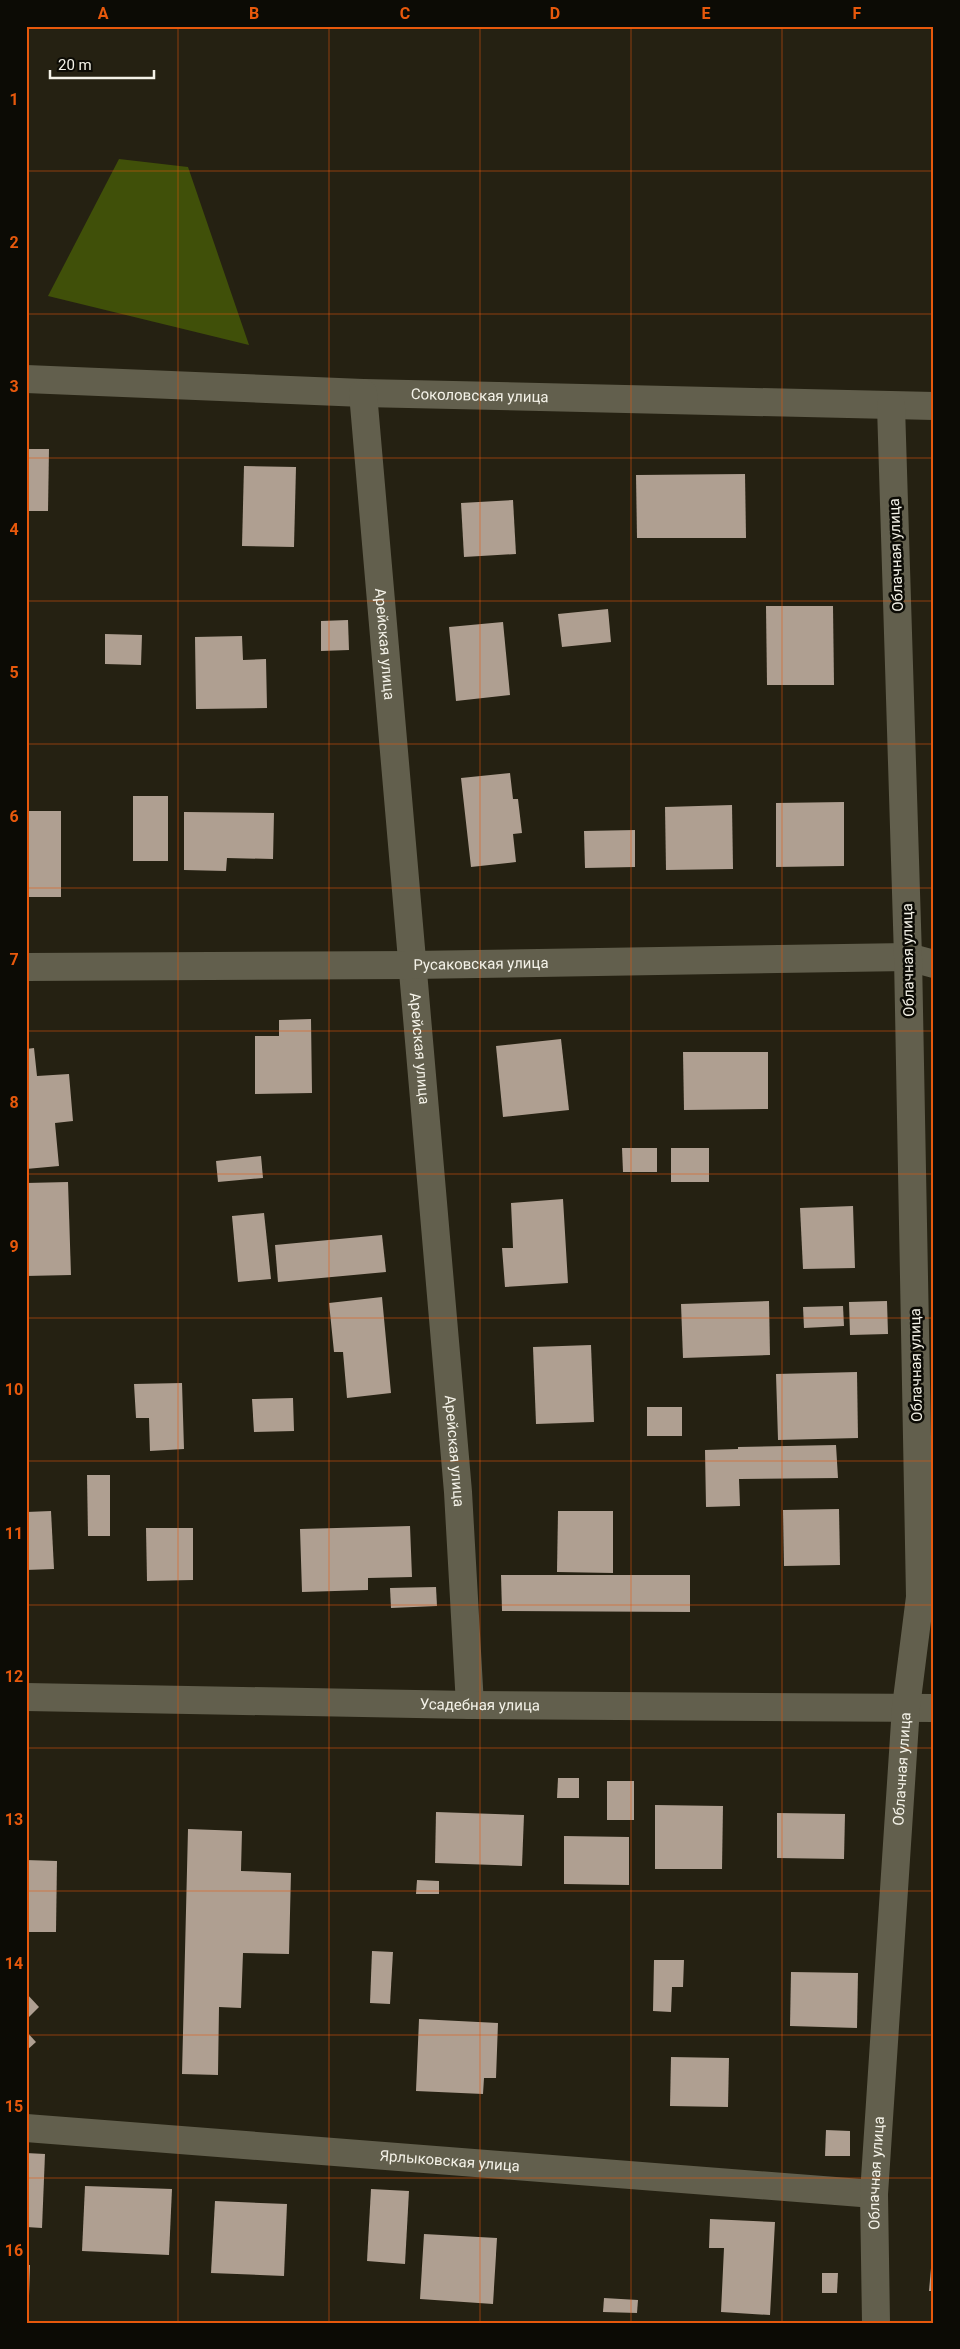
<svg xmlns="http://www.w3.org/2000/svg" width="960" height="2349" viewBox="0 0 960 2349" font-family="Roboto,sans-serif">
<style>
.forest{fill:#405009}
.building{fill:#af9f91}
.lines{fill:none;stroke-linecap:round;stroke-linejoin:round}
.street{stroke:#625f4d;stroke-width:28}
.grid{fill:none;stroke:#e8590c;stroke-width:1;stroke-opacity:0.55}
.labels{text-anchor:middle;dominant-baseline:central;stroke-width:5;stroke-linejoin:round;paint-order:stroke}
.street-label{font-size:15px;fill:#f4f2e8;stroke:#0c0b05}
.neatline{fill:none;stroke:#e8590c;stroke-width:2}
.grid-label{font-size:16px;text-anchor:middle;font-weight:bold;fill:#e8590c}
</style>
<rect width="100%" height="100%" fill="#252112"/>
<path class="forest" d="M119,159L188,167L249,345L48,296Z"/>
<g class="building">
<path d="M26,449H49L48,511H26Z"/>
<path d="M244,466L296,467L294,547L242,546Z"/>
<path d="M745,474L746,538H637L636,475Z"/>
<path d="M513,500L516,554L464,557L461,503Z"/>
<path d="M766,606H833L834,685H767Z"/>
<path d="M608,609L611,642L562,647L558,614Z"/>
<path d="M348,620L349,650L321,651V621Z"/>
<path d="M503,622L510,695L456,701L449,627Z"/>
<path d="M105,634L142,635L141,665L105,664Z"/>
<path d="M242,636L243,660L266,659L267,708L196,709L195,637Z"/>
<path d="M510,773L513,799H518L522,833L513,834L516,862L471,867L461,778Z"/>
<rect x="133" y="796" width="35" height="65"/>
<path d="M844,802V866L776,867V803Z"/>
<path d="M732,805L733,869L666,870L665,807Z"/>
<rect x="26" y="811" width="35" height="86"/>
<path d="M184,812L274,813L273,859L227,858L226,871L184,870Z"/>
<path d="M635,830V867L585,868L584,831Z"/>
<path d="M311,1019L312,1093L255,1094V1036H279V1020Z"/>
<path d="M561,1039L569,1110L503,1117L496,1046Z"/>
<path d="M34,1048L37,1076L69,1074L73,1121L55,1123L59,1166L26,1169V1049Z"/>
<path d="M683,1052H768V1109L684,1110Z"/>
<path d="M622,1148H657V1172H623Z"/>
<rect x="671" y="1148" width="38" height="34"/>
<path d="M261,1156L263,1178L218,1182L216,1161Z"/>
<path d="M68,1182L71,1275L26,1276V1183Z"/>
<path d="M563,1199L568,1283L505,1287L502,1248H513L511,1203Z"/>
<path d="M853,1206L855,1268L803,1269L800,1208Z"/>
<path d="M264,1213L271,1279L238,1282L232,1216Z"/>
<path d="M382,1235L386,1272L278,1282L275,1245Z"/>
<path d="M382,1297L391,1393L347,1398L343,1352H334L329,1303Z"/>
<path d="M769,1301L770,1355L683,1358L681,1304Z"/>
<path d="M887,1301L888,1334L850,1335L849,1302Z"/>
<path d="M843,1306L844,1326L804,1328L803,1307Z"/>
<path d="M591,1345L594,1422L536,1424L533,1347Z"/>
<path d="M857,1372L858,1438L778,1440L776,1374Z"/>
<path d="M182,1383L184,1449L150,1451L149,1418H136L134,1384Z"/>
<path d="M293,1398L294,1431L254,1432L252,1399Z"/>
<rect x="647" y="1407" width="35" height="29"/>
<path d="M836,1445L838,1478L739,1479L740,1506L706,1507L705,1450L738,1449V1447Z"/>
<rect x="26" y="1474" width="3" height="17"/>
<path d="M87,1475H110V1536H88Z"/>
<path d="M839,1509L840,1565L784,1566L783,1510Z"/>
<path d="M51,1511L54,1569L26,1570V1512Z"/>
<path d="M558,1511H613V1573L557,1572Z"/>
<path d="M410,1526L412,1577L368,1578V1590L302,1592L300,1529Z"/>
<path d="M146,1528H193V1580L147,1581Z"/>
<path d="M501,1575H690V1612L502,1611Z"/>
<path d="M436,1587L437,1606L391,1608L390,1588Z"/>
<path d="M558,1778H579V1798H557Z"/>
<rect x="607" y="1781" width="27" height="39"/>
<path d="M655,1805L723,1806L722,1869H655Z"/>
<path d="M436,1812L524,1815L522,1866L435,1863Z"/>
<path d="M777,1813L845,1814L844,1859L777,1858Z"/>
<path d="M188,1829L242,1831L241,1871L291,1873L289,1954L243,1953L241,2008L219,2007L218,2075L182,2074Z"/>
<path d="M564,1836L629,1837V1885L564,1884Z"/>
<path d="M26,1860L57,1861L56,1932H26Z"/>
<path d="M417,1880L439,1881V1894H416Z"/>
<path d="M372,1951L393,1952L390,2004L370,2003Z"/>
<path d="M654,1960H684L683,1987H672L671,2012L653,2011Z"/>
<path d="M791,1972L858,1973L857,2028L790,2026Z"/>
<path d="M26,1993L39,2007L26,2020Z"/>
<path d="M419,2019L498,2023L496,2078H484L483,2094L416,2091Z"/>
<path d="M26,2031L36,2042L26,2051Z"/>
<path d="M671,2057L729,2058L728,2107L670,2106Z"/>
<path d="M826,2130L850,2131V2156H825Z"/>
<path d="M26,2153L45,2154L42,2228L26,2227Z"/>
<path d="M85,2186L172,2189L169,2255L82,2251Z"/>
<path d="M371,2189L409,2191L405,2264L367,2261Z"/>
<path d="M215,2201L287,2204L284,2276L211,2273Z"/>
<path d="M710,2219L775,2222L770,2315L721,2312L724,2248H709Z"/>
<path d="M424,2234L497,2238L493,2304L420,2299Z"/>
<path d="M932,2257H934V2291H929Z"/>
<path d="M26,2265H30L29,2296H26Z"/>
<path d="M822,2273H838L837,2293H822Z"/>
<path d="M604,2298L638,2300L637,2313L603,2312Z"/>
</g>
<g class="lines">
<g class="street">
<path id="s1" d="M26,379L363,393L934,406"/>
<path id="s2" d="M363,393L458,1492L470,1705"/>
<path id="s3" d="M26,967L412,965L908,957L934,964"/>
<path id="s4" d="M26,1697L470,1705L934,1708"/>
<path id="s5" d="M26,2128L874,2194"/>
<path id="s6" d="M876,2323L874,2194L906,1707L920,1597L908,957L891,406"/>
</g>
</g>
<path class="grid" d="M178,26V2323M329,26V2323M480,26V2323M631,26V2323M782,26V2323M26,171H934M26,314H934M26,458H934M26,601H934M26,744H934M26,888H934M26,1031H934M26,1174H934M26,1318H934M26,1461H934M26,1605H934M26,1748H934M26,1891H934M26,2035H934M26,2178H934"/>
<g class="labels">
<g class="street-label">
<text stroke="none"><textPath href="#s1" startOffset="454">Соколовская улица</textPath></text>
<text transform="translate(896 555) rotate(-92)">Облачная улица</text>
<text stroke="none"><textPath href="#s2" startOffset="252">Арейская улица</textPath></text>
<text transform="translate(908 960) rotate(-91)">Облачная улица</text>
<text stroke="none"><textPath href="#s3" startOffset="455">Русаковская улица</textPath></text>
<text stroke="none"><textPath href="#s2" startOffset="658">Арейская улица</textPath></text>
<text transform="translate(916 1365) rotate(-91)">Облачная улица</text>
<text stroke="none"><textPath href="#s2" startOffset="1062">Арейская улица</textPath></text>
<text stroke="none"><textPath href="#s4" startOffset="454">Усадебная улица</textPath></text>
<text stroke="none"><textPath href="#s6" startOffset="555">Облачная улица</textPath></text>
<text stroke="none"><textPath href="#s5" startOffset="425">Ярлыковская улица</textPath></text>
<text stroke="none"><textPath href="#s6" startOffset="150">Облачная улица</textPath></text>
</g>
</g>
<rect width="960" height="2349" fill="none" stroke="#0c0b05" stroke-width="55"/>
<path d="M50 70v8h104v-8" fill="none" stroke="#f4f2e8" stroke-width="2.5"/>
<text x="58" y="70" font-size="15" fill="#f4f2e8" stroke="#0c0b05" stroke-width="4" paint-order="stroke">20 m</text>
<rect x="28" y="28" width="904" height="2294" class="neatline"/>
<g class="grid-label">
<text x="103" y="19">A</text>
<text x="254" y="19">B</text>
<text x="405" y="19">C</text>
<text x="555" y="19">D</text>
<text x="706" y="19">E</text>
<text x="857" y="19">F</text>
<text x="14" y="105">1</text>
<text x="14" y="248">2</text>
<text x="14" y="392">3</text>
<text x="14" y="535">4</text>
<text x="14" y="678">5</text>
<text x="14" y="822">6</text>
<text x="14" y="965">7</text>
<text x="14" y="1108">8</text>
<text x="14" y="1252">9</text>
<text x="14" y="1395">10</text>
<text x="14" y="1539">11</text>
<text x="14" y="1682">12</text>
<text x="14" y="1825">13</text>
<text x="14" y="1969">14</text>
<text x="14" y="2112">15</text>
<text x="14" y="2256">16</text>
</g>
</svg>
